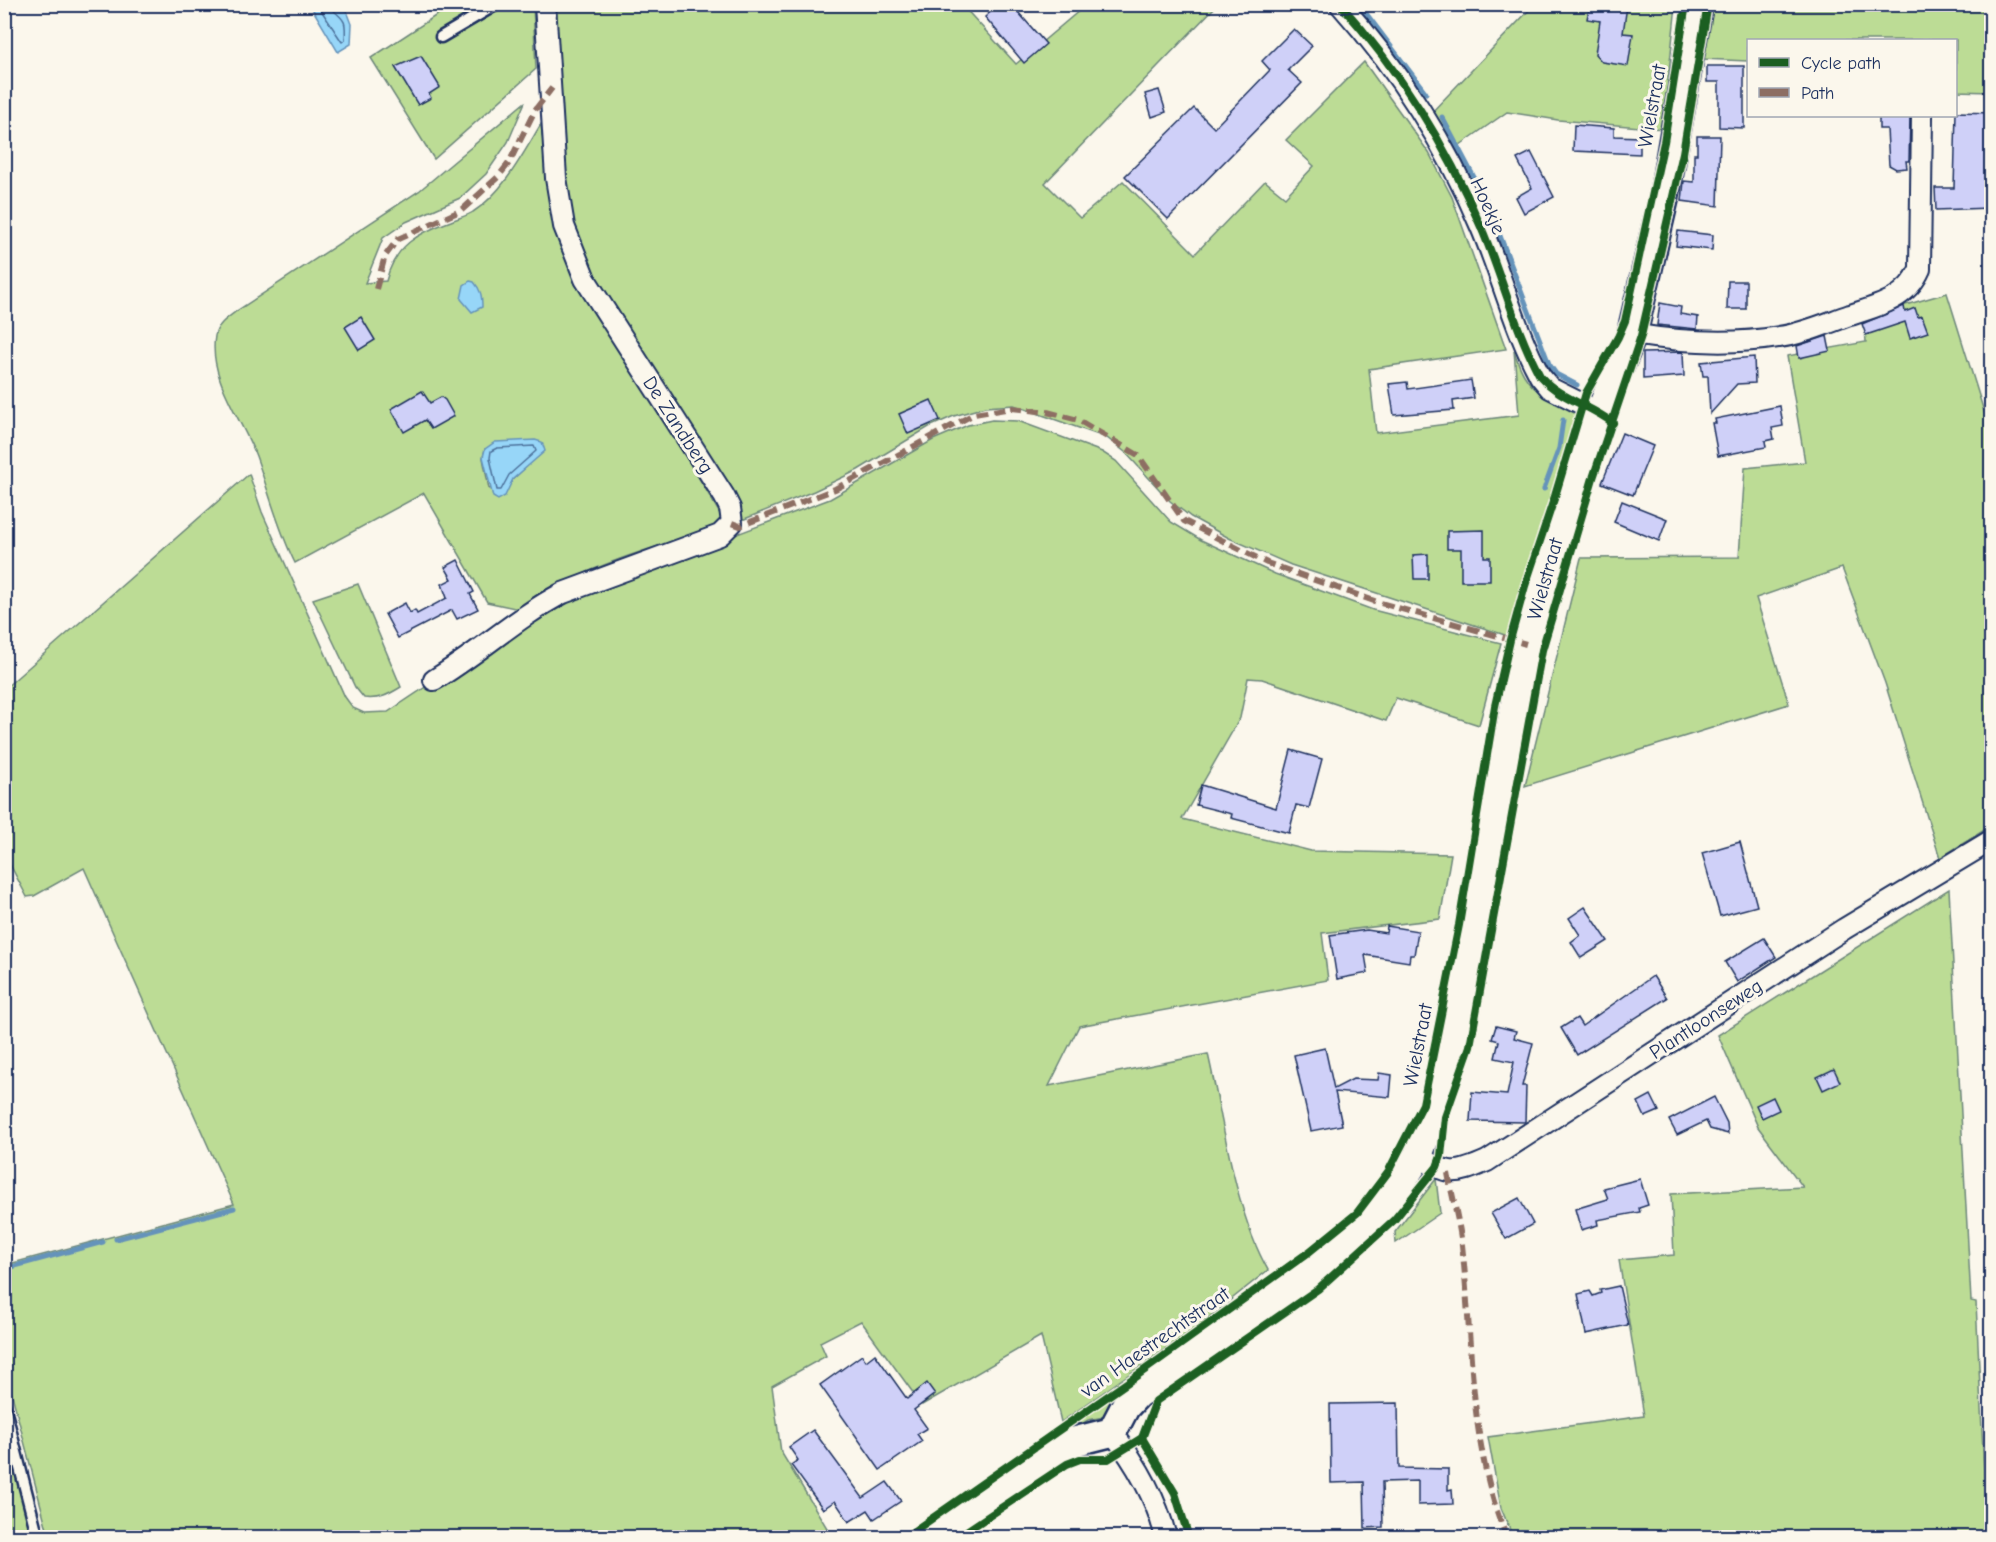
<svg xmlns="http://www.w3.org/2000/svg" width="1996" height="1542" viewBox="0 0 1996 1542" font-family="'Comic Neue',sans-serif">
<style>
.green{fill:#bcdc95;stroke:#6c867a;stroke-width:1.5;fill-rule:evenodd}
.water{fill:#97d6f8;stroke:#6593ba;stroke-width:1.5}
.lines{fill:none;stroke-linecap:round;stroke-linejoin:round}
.shore{stroke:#4d729c;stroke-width:1.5}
.stream{stroke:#6593ba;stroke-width:5}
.building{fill:#cfd0f8;stroke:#1b2f5e;stroke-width:1.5}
.lane-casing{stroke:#1b2f5e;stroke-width:15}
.street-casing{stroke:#1b2f5e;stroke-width:24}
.secondary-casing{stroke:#1b2f5e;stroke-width:33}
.lane{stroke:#fbf7ec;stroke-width:10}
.street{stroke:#fbf7ec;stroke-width:20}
.secondary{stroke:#fbf7ec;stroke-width:28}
.quiet{stroke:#8d6e63;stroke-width:6;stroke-dasharray:12 6;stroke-linecap:butt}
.cycleway-casing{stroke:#fbf7ec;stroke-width:11}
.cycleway{stroke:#1b5e20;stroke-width:8}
.labels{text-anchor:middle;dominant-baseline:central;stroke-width:6;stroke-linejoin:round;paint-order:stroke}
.street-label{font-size:20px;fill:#1b2f5e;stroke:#fbf7ec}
</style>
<rect width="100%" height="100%" fill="#fbf7ec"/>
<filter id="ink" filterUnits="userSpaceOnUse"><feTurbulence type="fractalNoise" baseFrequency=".0167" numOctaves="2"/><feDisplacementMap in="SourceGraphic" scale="12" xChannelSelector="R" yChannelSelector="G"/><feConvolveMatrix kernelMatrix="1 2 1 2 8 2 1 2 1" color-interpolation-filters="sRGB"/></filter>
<g filter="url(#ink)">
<g class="green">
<path d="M452,5H533L536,69L434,159L371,58Z"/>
<path d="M548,5H962L1016,64L1086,5H1217L1045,183L1080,218L1123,181L1195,254L1265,181L1285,197L1314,166L1286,140L1364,62L1429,153L1452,197L1506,349L1369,369L1376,433L1519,415L1514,350C1526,392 1540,393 1577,411L1508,636L1291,565L1229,538L1191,517L1170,501L1125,452L1107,438L1014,405L985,407L954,416L929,427L858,470L814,491L742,520L576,243L564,212Z"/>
<path d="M1534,5H1676L1663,129L1558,120L1507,112L1450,152L1429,115Z"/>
<path d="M1713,5H1991V92L1956,91V40H1748V61L1702,59Z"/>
<path d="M525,102L508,142L486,174L460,198L406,222L383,238L365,283L386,281C395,245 418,233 451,221C458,218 467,216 473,212C503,193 523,154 541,124L551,216L563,244L727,526C655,546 581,567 519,609L487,602L424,493L295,563C278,529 269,492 256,456C242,419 208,378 215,336C217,324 229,317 238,310L419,191ZM485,449L527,466L513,479L489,489L483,458Z"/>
<path d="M1947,293L1991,434V826L1940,858L1885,683L1842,568L1756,598L1789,704L1525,786L1581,558L1739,557L1745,468L1805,462L1787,356L1866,342L1864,317Z"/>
<path d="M992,420L1018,421L1102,452L1116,461L1171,522L1201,540L1275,574L1373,610L1501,643L1479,725L1396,698L1386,721L1262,679L1248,678L1240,718L1182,819L1311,851L1451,854L1440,919L1322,933L1328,980L1079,1026L1049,1086L1208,1054C1223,1119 1235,1213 1268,1270L1199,1325L1061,1422L1041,1336L922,1405L861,1321L820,1342L826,1356L772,1386L781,1452L833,1538L49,1537L5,1368V1265L234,1204L84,868L34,896L27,897L5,855L4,689L249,474L262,512L345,697L353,708L364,713L388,712L547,606L830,499L933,440L968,425Z"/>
<path d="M358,584L401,687C388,695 379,700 364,698L355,687L313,599Z"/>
<path d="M1949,889L1971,1301L1976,1302L1987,1537H1513L1501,1508L1488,1437L1644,1416L1619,1260L1674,1255L1671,1194L1803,1187L1758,1127L1718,1035Z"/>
<path d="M1436,1179L1440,1213L1396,1243L1395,1232Z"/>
<path d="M5,1382L41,1537H5Z"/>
<path d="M1118,1394L1104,1417L1088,1420L1076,1428L1073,1425Z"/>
</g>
<g class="water">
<path d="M310,5H332L347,11L352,24L351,44L338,52Z"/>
<path d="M470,281L474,282C481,290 482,296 482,307L472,312L461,299L464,285Z"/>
<path d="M535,440L542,442L545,451L513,479L505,496L498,500L493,497L483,457L485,449L495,442Z"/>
</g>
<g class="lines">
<g class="shore">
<path d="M317,4L342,42L345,40C346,22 346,21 333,10L332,4"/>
<path d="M534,446L536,451L509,475L501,490H497L490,458L491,451L497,448Z"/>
</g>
<g class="stream">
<path d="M1359,4L1426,93"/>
<path d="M1442,117L1486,200"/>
<path d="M1492,215L1549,364L1556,374L1577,385"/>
<path d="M1544,489L1559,448L1563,420"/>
<path d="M116,1239L234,1208"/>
<path d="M4,1269L103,1242"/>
</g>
</g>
<g class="building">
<path d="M999,4H1011L1046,44L1024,63L985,17Z"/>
<path d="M1590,4L1627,6L1623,33L1633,34L1628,66L1602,62L1595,54L1600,21L1587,19Z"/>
<path d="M1294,29L1312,46L1288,70L1302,83L1168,219L1125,176L1194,108L1214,128L1270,70L1262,61Z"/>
<path d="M421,56L440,87L429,94L431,98L418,105L395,67Z"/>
<path d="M1707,66H1744V128L1719,127V82H1707Z"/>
<path d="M1159,90L1166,112L1152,117L1145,94Z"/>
<path d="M1956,112L1992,113L1989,208L1936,210L1935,188H1954Z"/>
<path d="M1879,116H1910L1909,161H1906L1907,168L1896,169L1889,165L1887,129H1879Z"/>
<path d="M1574,125L1614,128V136L1640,137V154L1573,151Z"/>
<path d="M1697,136H1720L1718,206L1682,201L1684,181L1694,182V154H1697Z"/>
<path d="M1531,152L1554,197L1524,213L1516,197L1532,188L1517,159Z"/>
<path d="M1678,231L1713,235L1712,250L1676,246Z"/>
<path d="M1728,281H1746V309H1727Z"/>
<path d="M1660,303L1681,307L1680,314L1698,317L1697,329L1657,325Z"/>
<path d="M1904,306L1905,312L1915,308L1918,317L1922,316L1928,332L1910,338L1905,322L1866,335L1862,324Z"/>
<path d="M361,317L375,340L359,350L345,327Z"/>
<path d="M1827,336L1830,351L1799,358L1797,346Z"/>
<path d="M1683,352L1684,376L1643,379V353Z"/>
<path d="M1754,357L1755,383L1737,384L1710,414L1708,376H1703L1701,362Z"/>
<path d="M1471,380L1474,398L1453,401L1454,410L1394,415L1389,384L1407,382L1408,389Z"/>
<path d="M422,391L430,403L441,397L445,400L454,416L431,429L425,420L404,432L391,409Z"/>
<path d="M931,400L940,420L908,434L899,414Z"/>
<path d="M1780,406L1783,426L1772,428L1774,439L1765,441L1766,447L1718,456L1712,423H1716L1715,419Z"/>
<path d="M1622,433L1653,446L1633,495L1602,483Z"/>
<path d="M1622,501L1667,519L1659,541L1614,522Z"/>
<path d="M1484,530V557H1490V581H1461V549H1447V531Z"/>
<path d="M1428,554V579H1414L1413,555Z"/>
<path d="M458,560L474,592L470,594L478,609L457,619L452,610L398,638L385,614L405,603L410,613L415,610L417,614L447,598L442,584L452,579L445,567Z"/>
<path d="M1291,750L1322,759L1309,808L1296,805L1289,833L1231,818L1232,814L1196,805L1201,785L1276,808Z"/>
<path d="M1740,842L1757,906L1720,916L1702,853Z"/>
<path d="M1585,907L1608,941L1581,958L1571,942L1580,935L1569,918Z"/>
<path d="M1387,926L1418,931L1414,955H1410L1409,962L1365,955L1368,973L1337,979L1330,935L1367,930L1386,933Z"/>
<path d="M1764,938L1776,957L1737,982L1725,962Z"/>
<path d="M1653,976L1667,998L1577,1055L1561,1028L1577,1018L1582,1026Z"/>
<path d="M1496,1026L1516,1031L1514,1038L1533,1043L1522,1086H1526L1525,1122L1470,1121L1472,1092L1507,1095L1514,1062L1495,1058L1499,1041L1492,1039Z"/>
<path d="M1325,1048L1334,1089L1353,1079L1378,1080L1379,1073L1392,1075L1390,1097L1335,1092L1342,1125L1311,1131L1294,1055Z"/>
<path d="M1834,1069L1840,1082L1823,1090L1817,1077Z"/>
<path d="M1651,1095L1659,1111L1645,1117L1638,1102Z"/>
<path d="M1714,1097L1727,1123L1728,1134L1710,1129L1706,1121L1677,1135L1669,1120Z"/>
<path d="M1773,1097L1779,1110L1762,1118L1756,1105Z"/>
<path d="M1640,1179L1648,1205L1639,1208L1640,1212L1597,1220L1598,1225L1581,1230L1575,1209L1608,1199L1604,1188Z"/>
<path d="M1519,1198L1533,1224L1506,1239L1491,1213Z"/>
<path d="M1619,1286L1628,1325L1586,1334L1578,1294L1590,1291L1593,1296L1601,1293L1600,1290Z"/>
<path d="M875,1354L907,1399L927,1383L935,1394L914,1410L927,1428L917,1434L922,1441L880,1470L820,1385L862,1355L866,1361Z"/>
<path d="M1398,1403L1399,1468L1448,1469V1490L1452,1489L1453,1504L1418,1505V1481L1382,1482L1383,1527L1365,1528L1364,1482L1331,1483L1330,1404Z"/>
<path d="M813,1430L863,1498L887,1482L901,1501L874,1519L868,1510L849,1522L835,1501L823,1509L791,1465L798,1460L789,1447Z"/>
</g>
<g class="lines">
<g class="lane-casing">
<g id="lane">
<path d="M441,37L497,4"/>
<path d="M4,1405L38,1538"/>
</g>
</g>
<g class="street-casing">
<g id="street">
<path d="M1340,4C1399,70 1447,146 1481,227C1502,276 1515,330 1540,376L1550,388L1600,413"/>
<path d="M1632,334C1681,342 1731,345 1779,337C1803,334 1827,323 1850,315C1879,306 1907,299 1920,269L1922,116"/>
<path d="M434,680C479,653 517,617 563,593L720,535L732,523L730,508L724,496L585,279L564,226L556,178L545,4"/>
<path d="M1418,1156C1449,1175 1453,1176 1487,1161L1844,929L1992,840"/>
<path d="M1112,1432C1136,1463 1157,1499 1166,1538"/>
</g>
</g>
<g class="secondary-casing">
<path id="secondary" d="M930,1538L1068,1443L1112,1432L1125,1407L1137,1394L1343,1249L1362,1231L1390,1199L1418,1156L1442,1090L1453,1047L1526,644L1558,534L1600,413L1632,334L1664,197L1698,4"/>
</g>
<use href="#lane" class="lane"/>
<use href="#street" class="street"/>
<use href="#secondary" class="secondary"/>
<g class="quiet">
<path d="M376,289L385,256L398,239L462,210L498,177L509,163L535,110L552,88"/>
<path d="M732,523L740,526L835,489L974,414L1012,408L1047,412L1078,420L1138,455L1184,521L1267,563L1377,602L1526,644"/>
<path d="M1448,1173C1452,1196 1459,1221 1462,1245C1473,1343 1468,1445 1507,1538"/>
</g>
<g class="cycleway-casing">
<g id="cycleway">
<path d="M1340,4C1399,70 1447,146 1481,227C1502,276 1515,330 1540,376C1560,399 1590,405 1613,423"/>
<path d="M1142,1438L1175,1493L1189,1538"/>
<path d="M904,1538L1128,1382L1309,1252L1357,1213L1388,1172L1423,1104L1459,925L1495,706L1510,640L1525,586L1555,496L1586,393L1618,337L1625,321L1664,142L1686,4"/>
<path d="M956,1538L1067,1464L1080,1459H1108L1142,1438L1156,1401L1318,1289L1394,1220L1437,1167L1441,1156L1445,1117L1470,1046L1542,650L1593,478L1641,336L1683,153L1708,4"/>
</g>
</g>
<use href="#cycleway" class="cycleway"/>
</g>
</g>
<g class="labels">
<g class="street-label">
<text transform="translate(1652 106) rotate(-80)">Wielstraat</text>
<text transform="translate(1488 206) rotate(66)">Hoekje</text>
<text transform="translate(678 425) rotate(57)">De Zandberg</text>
<text transform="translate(1545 579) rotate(-74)">Wielstraat</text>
<text transform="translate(1706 1019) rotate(-33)">Plantloonseweg</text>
<text transform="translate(1418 1045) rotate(-79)">Wielstraat</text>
<text transform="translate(1155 1342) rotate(-35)">van Haestrechtstraat</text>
</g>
</g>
<rect width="1996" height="1542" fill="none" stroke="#fbf7ec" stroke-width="24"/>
<rect x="12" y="12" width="1972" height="1518" fill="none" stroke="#1b2f5e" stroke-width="2" filter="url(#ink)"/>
<rect x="1747" y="39" width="210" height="78" fill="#fbf7ec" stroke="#a1a7b3" stroke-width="1.5"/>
<rect x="1759" y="58" width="30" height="9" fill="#1b5e20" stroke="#a1a7b3" stroke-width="1.5"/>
<text x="1801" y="69" font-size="18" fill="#1b2f5e">Cycle path</text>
<rect x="1759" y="88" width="30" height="9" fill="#8d6e63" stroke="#a1a7b3" stroke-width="1.5"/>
<text x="1801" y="99" font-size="18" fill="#1b2f5e">Path</text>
</svg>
